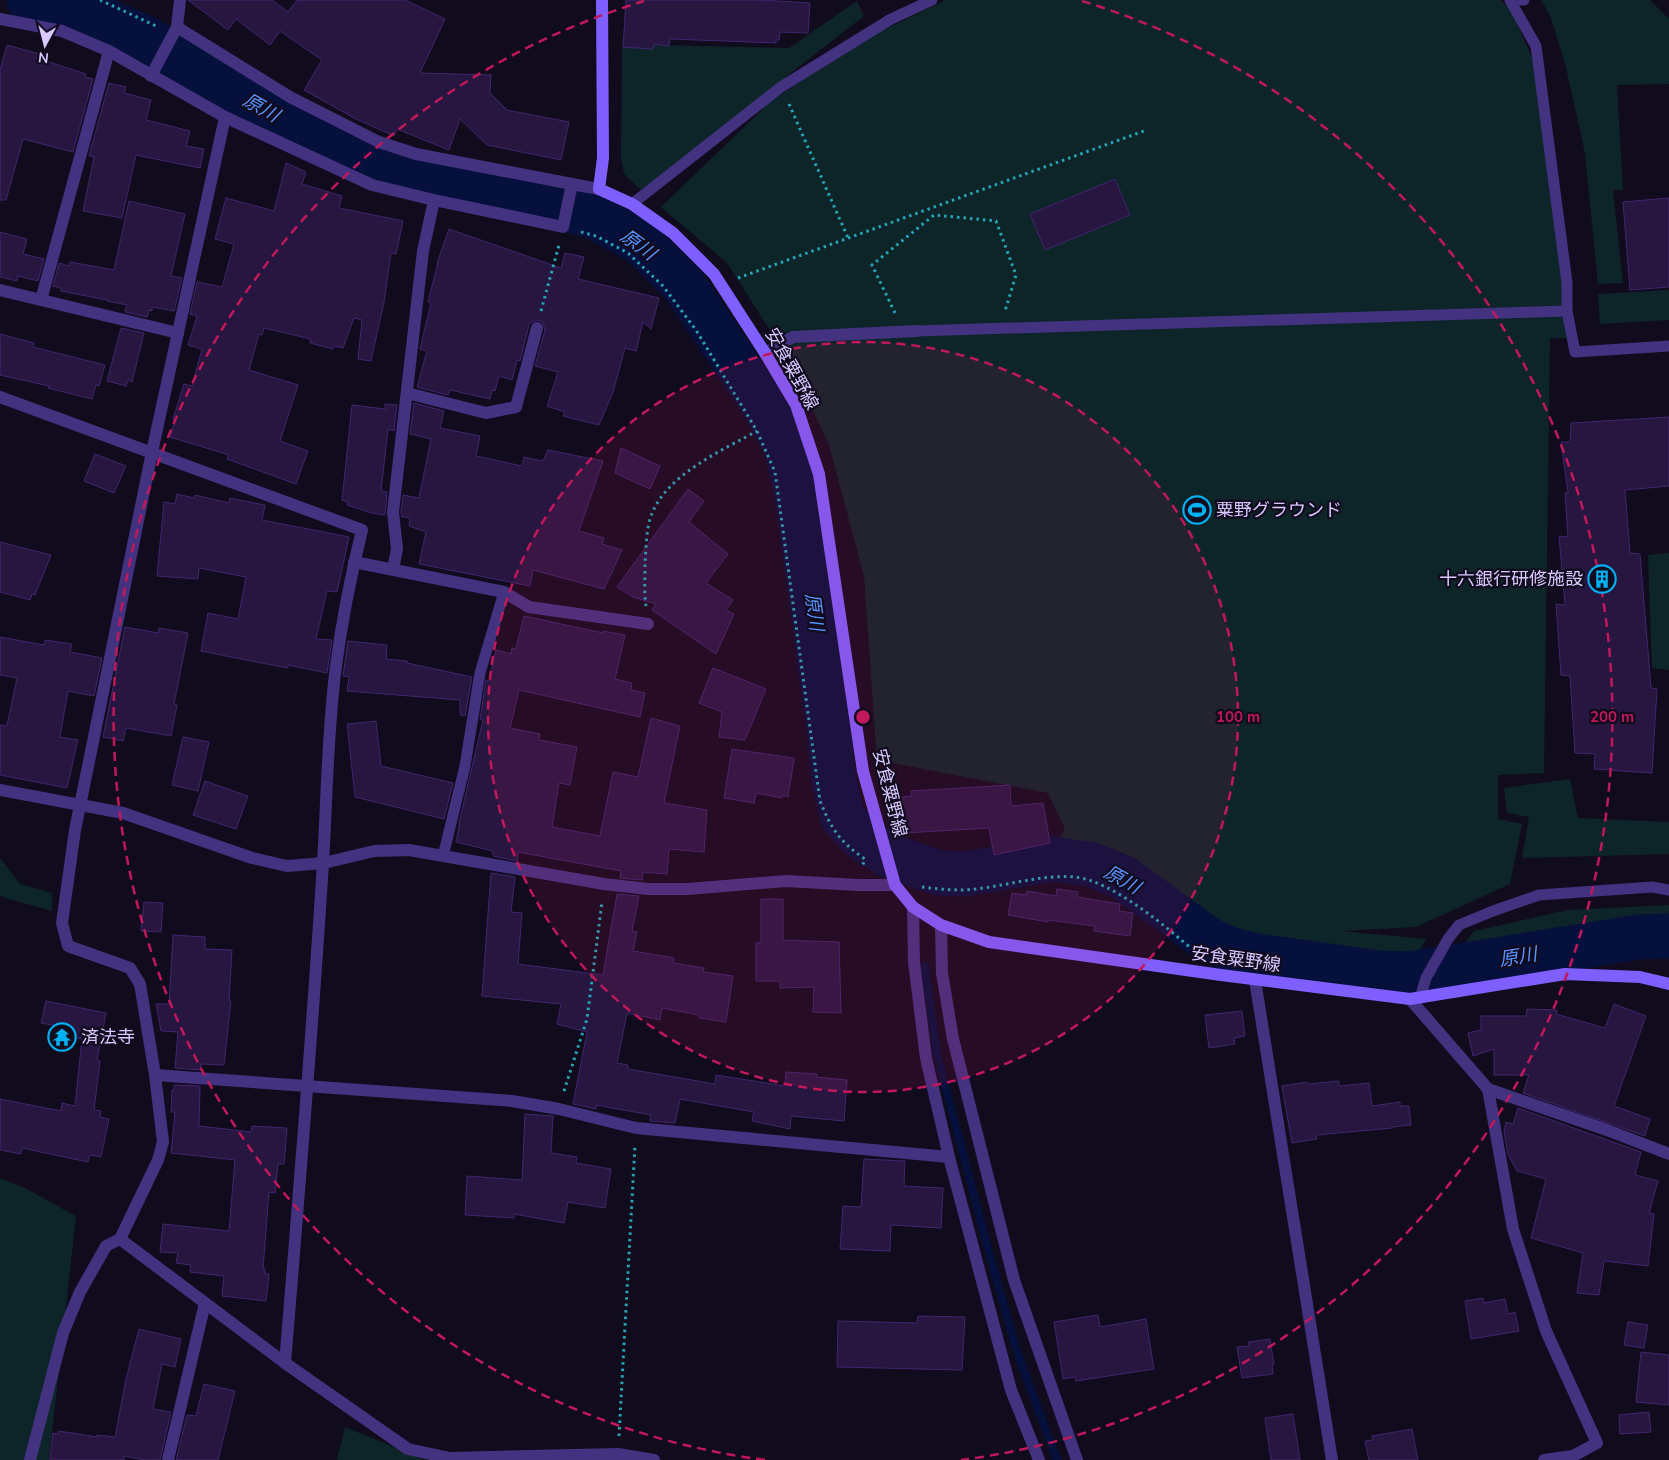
<svg xmlns="http://www.w3.org/2000/svg" width="1669" height="1460" viewBox="0 0 1669 1460" font-family="'Nunito Sans','Noto Sans JP',sans-serif">
<style>
.green{fill:#0d2529}
.lines{fill:none;stroke-linecap:round;stroke-linejoin:round}
.stream{stroke:#06103c;stroke-width:8}
.river{stroke:#06103c;stroke-width:45}
.building{fill:#261640;stroke:#41266e}
.path{stroke:#25a5b5;stroke-width:3;stroke-dasharray:2.5 4;stroke-linecap:butt}
.service{stroke:#433280;stroke-width:11}
.minor{stroke:#433280;stroke-width:12}
.tertiary{stroke:#433280;stroke-width:12}
.secondary{stroke:#7f5fff;stroke-width:12}
.ring{fill:none;stroke:#c2185b;stroke-width:2.5;stroke-dasharray:9 6}
.labels{text-anchor:middle;dominant-baseline:central;stroke-width:4.5;stroke-linejoin:round;paint-order:stroke}
.street-label{font-size:18px;fill:#d8c8ff;stroke:#110b1e}
.poi-label{font-size:18px;fill:#d8c8ff;stroke:#110b1e;text-anchor:start}
.water-label{font-size:19px;font-style:italic;fill:#5693ff;stroke:#110b1e}
.centre{fill:#c2185b;stroke:#110b1e;stroke-width:2.5}
.ring-label{font-size:15px;text-anchor:middle;font-weight:bold;fill:#c2185b;stroke:#110b1e;stroke-width:4.5;stroke-linejoin:round;paint-order:stroke}
</style>
<rect width="100%" height="100%" fill="#110b1e"/>
<g class="green">
<path d="M946,0H1500L1511,9L1541,79L1576,338H1550L1544,773L1498,775V819L1522,824L1510,884L1416,927L1342,931L1426,939L1406,979L1248,963L1191,936L1092,862L1060,863L1057,843L1065,829L1048,793L877,760L864,576L829,445L792,365L727,263L661,207L771,101L862,40Z"/>
<path d="M1541,0H1650L1669,19V84L1617,85L1623,190H1613L1623,283L1598,284L1585,153L1565,63L1550,15Z"/>
<path d="M857,1L864,16L641,190L624,174L621,158L622,44L789,48Z"/>
<path d="M1669,290V320L1600,324L1598,294Z"/>
<path d="M1669,553V670L1652,668L1648,555Z"/>
<path d="M1570,779L1578,818L1669,822V854L1522,858L1529,817L1507,813L1504,788Z"/>
<path d="M0,858L20,884L52,893V911L2,897L0,894Z"/>
<path d="M1669,905V959L1656,956L1589,957L1445,972L1474,931L1568,910Z"/>
<path d="M0,1178L25,1188L76,1216L49,1460H0Z"/>
<path d="M345,1427L426,1460H337Z"/>
</g>
<g class="lines">
<path class="stream" d="M925,966L937,1054L988,1249L1017,1352L1057,1460"/>
<path class="river" d="M29,0L44,1L86,11L147,39L270,114L403,173L529,199L595,217L640,242L683,284L764,405L786,447L797,494L829,728L833,777L843,818L864,840L890,856L939,873L966,874L1053,859L1093,865L1124,878L1206,938L1229,949L1258,956L1379,973L1409,974L1639,937L1669,936"/>
</g>
<g class="building">
<path d="M188,0H272L288,12L297,0H405L445,19L420,73L491,75L490,93L507,110L569,122L561,160L487,145L460,119L449,150L397,129L394,136L354,118L304,90L322,60L280,31L270,45L236,19L228,30Z"/>
<path d="M626,0H761L810,3L808,33L780,32L779,40H776V43L670,39L669,46L654,44L653,49L623,47Z"/>
<path d="M7,45L47,56L46,61L86,74L85,77L93,79L73,152L23,139L6,200H0V70Z"/>
<path d="M109,83L126,87L124,93L151,100L146,120L190,131L186,146L204,149L200,168L136,155L122,218L83,211L94,157L89,156Z"/>
<path d="M286,163L306,172L302,184L342,196L339,208L403,221L396,254L391,253L384,302L371,361L358,359L362,320L354,318L343,348L334,346L333,349L310,343L311,339L264,328L262,335L259,334L249,370L298,385L280,441L308,451L296,484L227,459L229,455L170,437L175,421L173,419L184,384L192,386L202,349L188,345L197,316L190,314L197,282L222,287L234,244L215,239L226,198L274,211Z"/>
<path d="M1115,179L1130,215L1045,250L1030,214Z"/>
<path d="M1669,198V287L1630,290L1623,202Z"/>
<path d="M129,201L185,214L171,276L182,278L174,311L152,307V311L149,310L147,317L125,312L127,305L107,301V300L61,291V288L53,286L59,263L69,266L70,262L114,270Z"/>
<path d="M449,229L561,268L565,253L584,257L578,279L659,298L651,329L643,322L636,351L625,348L613,392L599,425L563,416L565,412L547,406L558,372L535,366L545,330L543,323L539,320L532,322L529,325L520,361L517,360L512,380L499,376L495,391L492,390L490,399L450,390L448,395L417,387L427,351L420,349L431,303L428,302L438,263H437Z"/>
<path d="M0,232L27,239L23,254L44,259L38,281L18,276L17,281L0,277Z"/>
<path d="M121,328L144,333L132,382L128,380L126,386L107,381Z"/>
<path d="M0,334L34,343L33,347L105,365L99,386L96,385L92,399L48,388L49,386L0,375Z"/>
<path d="M414,403L444,411L440,428L480,436L476,456L522,466L524,457L543,461L548,450L603,461L579,531L604,538L602,544L622,550L604,589L533,570L530,586L419,564L426,532L409,526L410,518L402,517L401,512L403,495L419,498L431,439L410,434Z"/>
<path d="M385,404L397,405L394,431L388,429L381,491L387,492L385,515L372,513L347,505L348,502L342,500L352,405L385,409Z"/>
<path d="M1669,417V486L1625,490L1630,553L1640,554L1651,688L1657,689L1652,773L1594,769L1595,754L1575,753L1570,676L1561,675L1556,604L1565,605L1559,536L1568,537L1565,493H1568L1561,442H1570L1571,423Z"/>
<path d="M621,448L660,466L650,489L615,473Z"/>
<path d="M95,454L126,466L114,493L84,481Z"/>
<path d="M688,489L704,501L689,522L728,554L706,583L733,600L726,610L734,614L716,654L652,610L656,604L633,597L617,587Z"/>
<path d="M177,494L194,498L195,495L229,503L230,498L265,505L262,520L349,537L337,592L327,591L316,639L332,640L327,673L288,665V668L256,662L201,651L208,613L238,619L246,577L199,568L198,579L157,576L164,502L175,504Z"/>
<path d="M0,542L51,555L35,595L32,594L30,600L0,592Z"/>
<path d="M524,616L603,633V631L625,635L615,679L632,683L631,690L645,693L640,717L519,690L510,728L540,734L539,740L577,747L570,785L559,783L552,827L600,836L613,772L638,777L651,718L680,726L664,803L707,810L704,852L669,849L667,874L643,872L642,880L620,878L621,871L518,852L517,861L493,856V851L456,842L460,823H459L483,720L480,719L486,680L489,681L496,650L511,654L512,648L516,649Z"/>
<path d="M125,627L158,633L159,628L188,633L174,704L177,705L171,736L126,728L123,741L103,737Z"/>
<path d="M0,637L44,645L45,640L72,644L70,652L102,658L94,696L68,691L60,737L78,740L67,788L0,775V725L7,726L17,678L0,675Z"/>
<path d="M348,641L387,645L386,659L407,661V663L472,677L465,716L460,715V700L347,691L349,677L343,676Z"/>
<path d="M713,668L766,689L745,740L719,737L722,712L699,703Z"/>
<path d="M376,721L381,766L453,783L444,819L355,797L347,724Z"/>
<path d="M183,737L209,742L198,791L172,785Z"/>
<path d="M732,749L793,758L794,760L788,797L783,795L782,798L756,793L754,803L724,798Z"/>
<path d="M205,781L248,796L236,829L193,815Z"/>
<path d="M1010,785L1011,806L1043,803L1050,843L994,855L989,828L904,833L902,797L911,796V791Z"/>
<path d="M491,873L515,877L511,912L522,913L518,964L603,975L617,894L639,896L632,931L637,932L633,951L674,958L673,963L704,968L703,972L733,976L726,1022L699,1018V1015L662,1008L660,1020L627,1013L617,1063L628,1065V1069L715,1084L716,1075L785,1086L786,1072L817,1074L816,1077L847,1080L844,1121L791,1116L790,1129L752,1121L754,1112L680,1099L675,1123L650,1121L651,1115L596,1105V1109L573,1104L587,1032L557,1024L561,1004L482,996Z"/>
<path d="M1057,889L1078,892L1077,897L1120,904L1119,911L1133,913L1130,936L1094,931L1095,926L1048,920V922L1008,915L1012,893L1026,895L1027,891L1056,896Z"/>
<path d="M761,899H783V940L839,942L841,1013L813,1012L814,987L780,988V981H756V943H761Z"/>
<path d="M144,902L163,903L161,932L141,931Z"/>
<path d="M173,935L205,937V949L232,950L229,1001H231L224,1065L201,1064V1070L175,1068L178,1032L161,1031L156,1004H169Z"/>
<path d="M46,1001L106,1013L97,1060L100,1061L94,1110L101,1111L100,1117L109,1119L101,1157L90,1155L88,1162L22,1148L21,1154L0,1150V1099L61,1111L62,1103L75,1106L82,1039L56,1034L58,1026L41,1023Z"/>
<path d="M1614,1004L1646,1016L1614,1106L1650,1119L1645,1136L1523,1093L1529,1075H1494V1049L1473,1056L1468,1033L1481,1030V1016H1526L1527,1009L1557,1010L1556,1014L1605,1028Z"/>
<path d="M1242,1011L1245,1036L1234,1038L1235,1044L1209,1048L1205,1015Z"/>
<path d="M1339,1081V1086L1369,1083L1372,1106L1400,1102V1106H1409L1411,1125L1392,1127V1128L1316,1135L1317,1139L1292,1143L1282,1086L1307,1082L1308,1084Z"/>
<path d="M174,1085L200,1086L199,1126L251,1132L252,1126L287,1128L284,1164H278L275,1193L269,1192L263,1269H265V1274H269L266,1301L222,1296L224,1276L190,1272L191,1265L176,1263L178,1253L160,1252L163,1224L229,1231L235,1160L171,1153L175,1112H171L172,1090H174Z"/>
<path d="M1518,1108L1641,1152L1635,1175L1658,1181L1649,1213L1654,1214L1648,1266L1604,1261L1599,1295L1577,1293L1583,1253L1531,1238L1546,1179L1517,1171L1508,1154L1504,1131L1506,1122L1513,1124Z"/>
<path d="M525,1114L553,1116L551,1153L577,1157L576,1163L611,1169L605,1208L568,1202L564,1223L514,1214V1218L465,1215L467,1176L522,1180Z"/>
<path d="M864,1159L905,1161L904,1186L943,1188L941,1228L891,1225L890,1251L840,1249L843,1206L861,1207Z"/>
<path d="M1483,1298L1484,1303L1505,1299L1508,1314L1515,1312L1519,1331L1471,1339L1465,1301Z"/>
<path d="M1098,1315L1100,1327L1146,1319L1154,1369L1076,1381L1075,1377L1063,1379L1054,1322Z"/>
<path d="M918,1316L965,1317L962,1370L837,1367L838,1321L917,1323Z"/>
<path d="M1628,1322L1648,1325L1644,1348L1624,1345Z"/>
<path d="M139,1329L181,1339L175,1367L162,1364L153,1409L171,1412L160,1460H145L124,1456V1460H50L53,1433L58,1434L59,1431L97,1437V1435L115,1437L126,1379Z"/>
<path d="M1270,1339L1274,1365H1272L1273,1374L1242,1378L1237,1347L1249,1346L1248,1342Z"/>
<path d="M1641,1352L1669,1355V1405L1636,1402Z"/>
<path d="M204,1384L235,1391L218,1460H176L187,1415L196,1416Z"/>
<path d="M1649,1412L1651,1432L1620,1434L1619,1415Z"/>
<path d="M1293,1414L1300,1460H1271L1265,1418Z"/>
<path d="M1412,1429L1418,1460H1369L1365,1441L1373,1440L1372,1436Z"/>
</g>
<g class="lines">
<g class="path">
<path d="M100,0L156,26"/>
<path d="M789,104L848,238"/>
<path d="M581,232L596,236L628,253L663,286L696,330L757,431L775,472L820,801C832,830 839,841 865,859L862,867"/>
<path d="M738,278L1144,131"/>
<path d="M541,311L559,245"/>
<path d="M895,313L872,265L934,215L996,221L1016,275L1005,311"/>
<path d="M646,606C644,593 645,578 645,564C646,550 646,533 650,519C663,476 721,451 757,431"/>
<path d="M922,887C936,889 950,890 964,890C1001,888 1038,874 1075,877C1112,881 1167,927 1194,951"/>
<path d="M564,1091L587,1019L602,902"/>
<path d="M619,1436L635,1145"/>
</g>
<g class="service">
<path d="M1510,0L1536,46L1567,283V311L1575,352L1669,346"/>
<path d="M1522,0H1524"/>
<path d="M632,204L781,87L891,19L932,0"/>
<path d="M916,331L1567,311"/>
<path d="M443,856L465,766L480,673L504,592"/>
<path d="M1420,998L1426,978L1448,939L1459,925L1493,911L1539,895L1652,887L1669,890"/>
</g>
<g class="minor">
<path d="M0,19L62,31L109,51L225,117L372,185L434,200L563,227L572,184L599,189"/>
<path d="M177,27L290,97L379,142L416,154L572,184"/>
<path d="M151,76L177,27L180,0"/>
<path d="M0,290L178,333"/>
<path d="M41,300L109,51"/>
<path d="M407,393L486,413L516,407L537,328"/>
<path d="M0,397L362,530C351,575 342,620 336,666C326,741 327,818 321,893C311,1050 298,1206 285,1363"/>
<path d="M354,562L504,592L529,607L648,624"/>
<path d="M393,569L397,549L393,512L423,251L434,200"/>
<path d="M0,790L123,813L252,858L287,866L324,863L374,851L409,850L604,884L648,889H688L786,881L858,885H895"/>
<path d="M913,907L914,962L926,1058L949,1157L1011,1390L1039,1460"/>
<path d="M941,925L942,973L953,1039L1014,1280L1077,1460"/>
<path d="M1255,980L1332,1460"/>
<path d="M1410,999L1488,1089L1513,1229L1546,1331L1597,1443L1573,1456L1544,1460"/>
<path d="M155,1075L512,1101L559,1109L636,1128L949,1157"/>
<path d="M1488,1089L1607,1130L1669,1154"/>
<path d="M120,1239L285,1363L408,1449L450,1458L618,1454L654,1460"/>
<path d="M30,1460L63,1333L80,1292L106,1246L120,1239L158,1160L163,1142L155,1075L140,984L130,968L68,946L62,923L75,830L152,452L225,117"/>
<path d="M168,1460L205,1303"/>
</g>
<path class="tertiary" d="M765,353L793,337L916,331"/>
<path class="secondary" d="M602,0L603,158L599,189L632,204L673,233L714,274L765,353L796,405L819,474L863,771L895,885L913,907L941,925L989,942L1221,975L1410,999L1565,974L1640,977L1669,984"/>
</g>
<circle cx="863" cy="717" r="375" fill="#c2185b" fill-opacity=".12"/>
<g class="ring">
<circle cx="863" cy="717" r="375"/>
<path d="M765 1460A749 749 0 0 1 644 1M1082 1A749 749 0 0 1 961 1460"/>
</g>
<defs>
<g id="stadium-ring" transform="scale(1.4375)"><circle r="9.5" fill="#110b1e" stroke="#00b0f3" stroke-width="1.5"/><path d="M0-5a6.5 5 0 1 0 0 10a6.5 5 0 1 0 0-10ZM-3.5-1.8h7v3.6h-7Z" fill="#00b0f3"/></g>
<g id="building-ring" transform="scale(1.4375)"><circle r="9.5" fill="#110b1e" stroke="#00b0f3" stroke-width="1.5"/><path d="M-4-6H4V6H1V3H-1V6H-4ZM-2.5-4.3h1.7v1.8h-1.7ZM.8-4.3h1.7v1.8H.8ZM-2.5-1h1.7V.8h-1.7ZM.8-1h1.7V.8H.8Z" fill="#00b0f3"/></g>
<g id="temple-ring" transform="scale(1.4375)"><circle r="9.5" fill="#110b1e" stroke="#00b0f3" stroke-width="1.5"/><path d="M0-6L5-2H3V0L6.5 2.5H4V6H1.5V3h-3V6H-4V2.5H-6.5L-3 0V-2H-5Z" fill="#00b0f3"/></g>
</defs>
<g fill-rule="evenodd">
<use href="#stadium-ring" x="1197" y="510"/>
<use href="#building-ring" x="1602" y="579"/>
<use href="#temple-ring" x="62" y="1037"/>
</g>
<g class="labels">
<g class="street-label">
<text transform="translate(792 369) rotate(61)">安食粟野線</text>
<text transform="translate(890 793) rotate(76)">安食粟野線</text>
<text transform="translate(1236 959) rotate(8)">安食粟野線</text>
</g>
<g class="poi-label">
<text x="1216" y="510">粟野グラウンド</text>
<text x="1583" y="579" text-anchor="end">十六銀行研修施設</text>
<text x="81" y="1037">済法寺</text>
</g>
<g class="water-label">
<text transform="translate(261 108) rotate(29)">原川</text>
<text transform="translate(638 245) rotate(36)">原川</text>
<text transform="translate(814 612) rotate(82)">原川</text>
<text transform="translate(1122 880) rotate(29)">原川</text>
<text transform="translate(1518 957) rotate(-9)">原川</text>
</g>
</g>
<circle cx="863" cy="717" r="8" class="centre"/>
<g class="ring-label">
<text x="1238" y="722">100 m</text>
<text x="1612" y="722">200 m</text>
</g>
<g transform="translate(45 45) rotate(187)" stroke="#110b1e" stroke-width="4" paint-order="stroke">
<path d="M0-4L9 19L0 12L-9 19Z" fill="#d8c8ff"/>
<text y="-8" font-size="14" font-weight="bold" text-anchor="middle" fill="#d8c8ff">N</text>
</g>
</svg>
